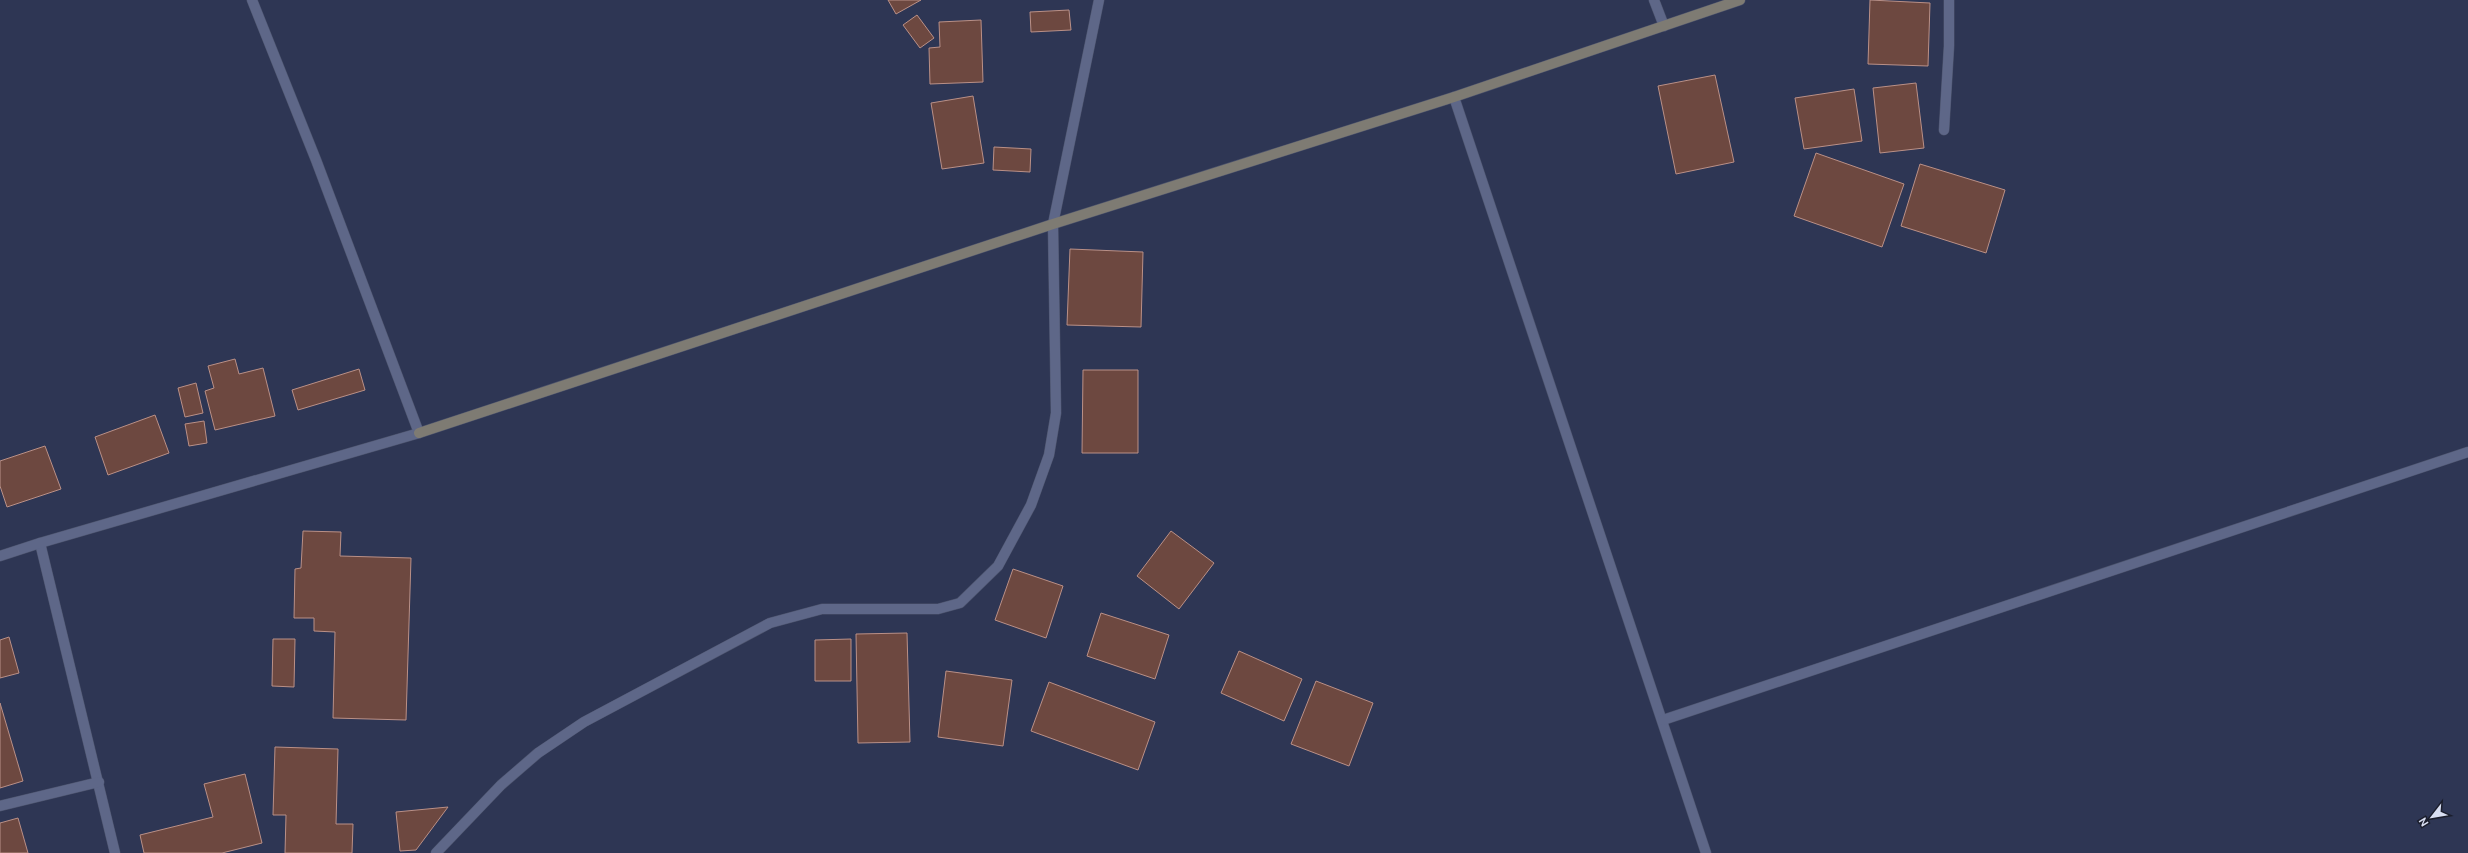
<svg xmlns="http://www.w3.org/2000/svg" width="2468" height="853" viewBox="0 0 2468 853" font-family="Ubuntu,sans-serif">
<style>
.building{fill:#6d4840;stroke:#ba9087}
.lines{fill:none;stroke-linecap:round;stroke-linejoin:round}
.street-casing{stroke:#4c536c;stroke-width:11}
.secondary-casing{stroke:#4c536c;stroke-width:11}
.street{stroke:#5e6788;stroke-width:10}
.secondary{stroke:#7e7b73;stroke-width:10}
</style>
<rect width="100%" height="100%" fill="#2e3654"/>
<g class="building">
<path d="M888,0H921L896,14Z"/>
<path d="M1870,0L1930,3L1928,66L1868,64Z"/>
<path d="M1069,10L1071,30L1031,32L1030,12Z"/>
<path d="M917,15L934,38L920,48L903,25Z"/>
<path d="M981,20L983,82L930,84L929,48L940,47L939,22Z"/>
<path d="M1715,75L1734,162L1676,174L1658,86Z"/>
<path d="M1916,83L1924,148L1880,153L1873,88Z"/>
<path d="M1854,89L1862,141L1804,149L1795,98Z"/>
<path d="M973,96L984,163L942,169L931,103Z"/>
<path d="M994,147L1031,149L1030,172L993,170Z"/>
<path d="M1816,153L1904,184L1882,247L1794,216Z"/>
<path d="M1920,164L2005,190L1986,253L1901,226Z"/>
<path d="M1070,249L1143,252L1141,327L1067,325Z"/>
<path d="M235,359L239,374L263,368L275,416L215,430L205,391L214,388L208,366Z"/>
<path d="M359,369L365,390L298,410L292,390Z"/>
<path d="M1083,370H1138V453H1082Z"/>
<path d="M196,383L203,413L185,417L178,388Z"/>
<path d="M155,415L169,453L108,475L95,437Z"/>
<path d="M204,421L207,443L189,446L185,424Z"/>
<path d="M45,446L61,489L7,507L0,486V461Z"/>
<path d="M303,531L341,532L340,556L411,558L406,720L333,718L335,632L314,631V618H294L295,569L301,568Z"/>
<path d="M1171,531L1214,563L1179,609L1137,576Z"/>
<path d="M1013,569L1063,586L1046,638L995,620Z"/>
<path d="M1101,613L1169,635L1155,679L1087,656Z"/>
<path d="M907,633L910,742L858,743L856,634Z"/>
<path d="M9,637L19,673L0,678V640Z"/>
<path d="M273,639H295L294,687L272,686Z"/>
<path d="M851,639V681H815V640Z"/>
<path d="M1239,651L1302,679L1284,721L1221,693Z"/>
<path d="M946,671L1012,680L1003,746L938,737Z"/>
<path d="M1316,681L1373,703L1349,766L1291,744Z"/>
<path d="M1049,682L1155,722L1138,770L1031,731Z"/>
<path d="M0,703L23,781L0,788Z"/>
<path d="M275,747L338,749L336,824H353L352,853H285L286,815H273Z"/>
<path d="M245,774L262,843L222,853H144L140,835L213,817L204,784Z"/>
<path d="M448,807L416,850L400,851L396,812Z"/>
<path d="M18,818L28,853H0V823Z"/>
</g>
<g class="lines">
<g class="street-casing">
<g id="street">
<path d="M1654,0L1664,26"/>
<path d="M1454,97L1706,853"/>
<path d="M1944,130L1949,46V0"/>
<path d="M40,543L115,853"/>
<path d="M0,556L40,543L419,433L316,160L252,0"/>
<path d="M1663,720L2468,452"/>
<path d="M0,806L99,782"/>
<path d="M436,853L501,785L538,753L584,722L770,623L822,609H938L960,603L998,566L1031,505L1049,455L1056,413L1053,224L1099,0"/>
</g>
</g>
<g class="secondary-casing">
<path id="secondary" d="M419,433L1053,224L1454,97L1740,0"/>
</g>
<use href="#street" class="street"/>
<use href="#secondary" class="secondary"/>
</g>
<g transform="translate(2432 817) rotate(239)" stroke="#1b1e2c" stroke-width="3" paint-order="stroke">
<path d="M0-3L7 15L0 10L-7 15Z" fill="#d8def1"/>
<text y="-6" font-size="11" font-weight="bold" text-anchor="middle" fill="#d8def1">N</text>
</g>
</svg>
